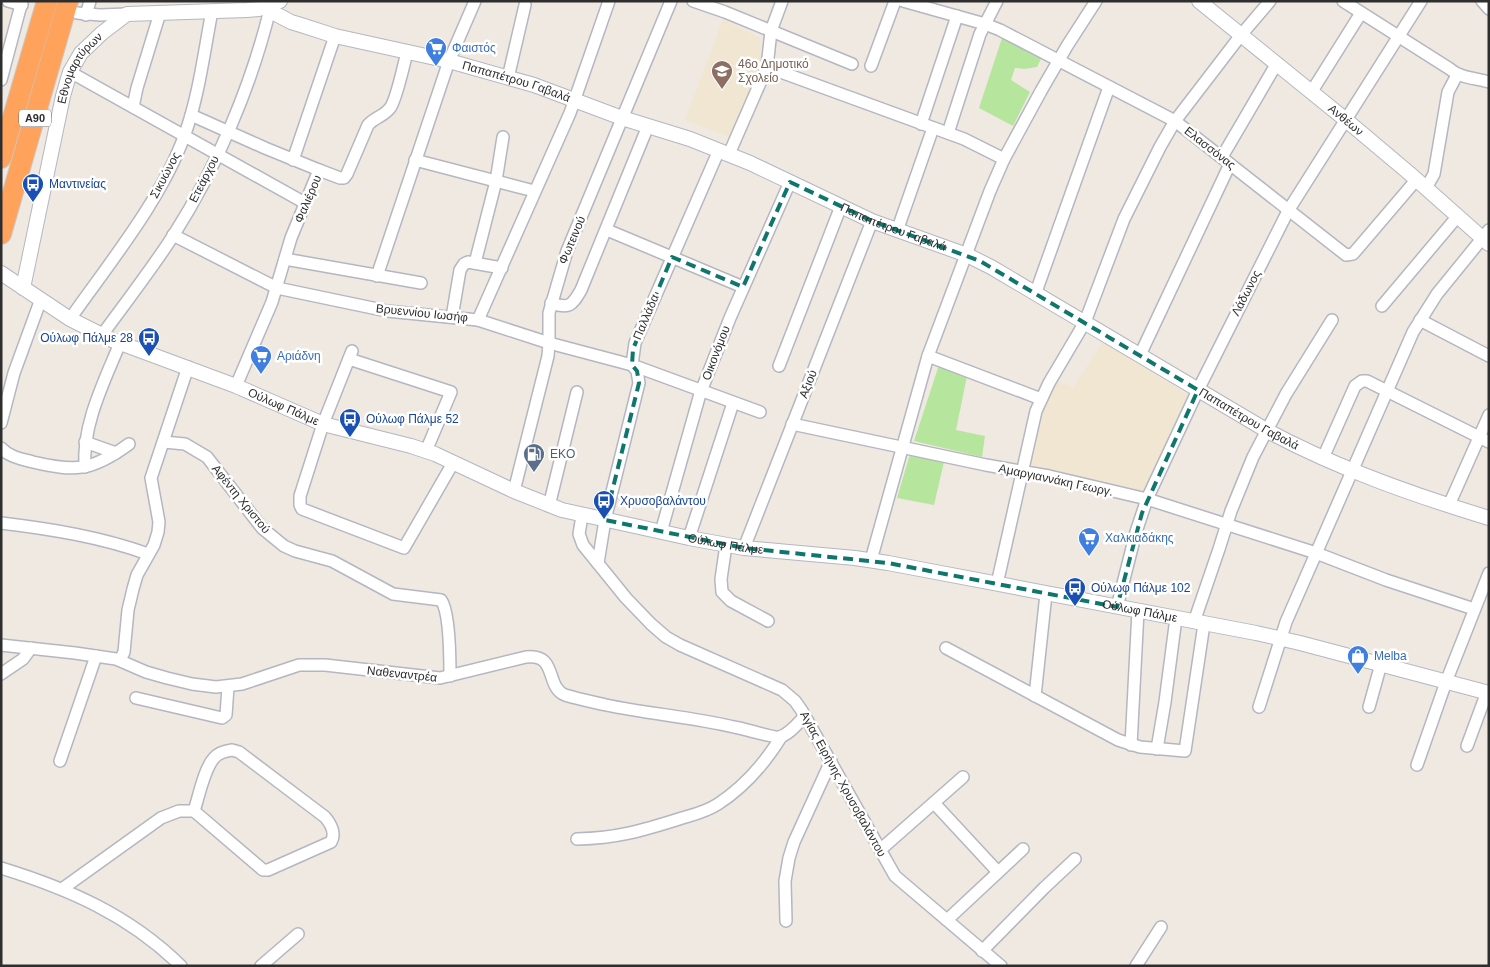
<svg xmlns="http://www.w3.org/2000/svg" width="1490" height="967" viewBox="0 0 1490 967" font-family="Helvetica,sans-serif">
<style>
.education{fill:#f0e6d1}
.green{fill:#b6e59e}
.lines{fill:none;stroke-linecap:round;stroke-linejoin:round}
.minor-casing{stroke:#b4b7c1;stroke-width:14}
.tertiary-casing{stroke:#b4b7c1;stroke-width:16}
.motorway-casing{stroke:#c9c9c9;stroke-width:22}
.minor{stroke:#fff;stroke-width:11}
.tertiary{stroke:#fff;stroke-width:14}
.motorway{stroke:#ffa35c;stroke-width:20}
.marked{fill:none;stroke:#0f766e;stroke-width:4;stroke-dasharray:10 6;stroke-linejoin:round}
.labels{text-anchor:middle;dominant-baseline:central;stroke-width:5;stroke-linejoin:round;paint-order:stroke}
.shield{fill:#fff;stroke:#6d6d6d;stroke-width:1}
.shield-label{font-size:11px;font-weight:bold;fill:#2e2e2e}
.shop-label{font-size:12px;fill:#366cbe;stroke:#fff;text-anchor:start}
.education-label{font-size:12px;fill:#785e54;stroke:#fff;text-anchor:start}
.street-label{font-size:12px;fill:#2e2e2e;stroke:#fff}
.transit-label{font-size:12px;fill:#164399;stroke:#fff;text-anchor:start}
.service-label{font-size:12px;fill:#4e5e75;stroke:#fff;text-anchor:start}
</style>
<rect width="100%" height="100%" fill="#efe9e1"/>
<g class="education">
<path d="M723,20L760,38L761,61L730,137L685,120Z"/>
<path d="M1103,342L1188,395L1144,491L1030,465L1045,401L1055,380L1073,388Z"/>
</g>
<g class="green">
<path d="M1002,38L1041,59L1037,67L1025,69L1015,68L1011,80L1030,92L1013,126L979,108Z"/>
<path d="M939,365L967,376L956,430L985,436L982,457L914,441Z"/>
<path d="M910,454L944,462L934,505L897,498Z"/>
</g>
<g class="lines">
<g class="minor-casing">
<g id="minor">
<path d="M8,1L22,5"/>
<path d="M693,1L725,12L852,64"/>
<path d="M903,1L985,24L1000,30L1175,121L1346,255L1353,254L1417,179"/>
<path d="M1343,1L1450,69C1460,78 1475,78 1489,82"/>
<path d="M1482,1L1489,9"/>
<path d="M77,13L100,15L127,14"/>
<path d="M86,15L90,1"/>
<path d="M871,66L895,1"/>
<path d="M767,67L964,139L1004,159"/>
<path d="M70,72L305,203"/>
<path d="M508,78L525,5"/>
<path d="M1,80L22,1"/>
<path d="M1312,91L1361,13"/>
<path d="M133,107L137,88L160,13"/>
<path d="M191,115L265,148L319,170"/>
<path d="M921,124L957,16"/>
<path d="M948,133L980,34L997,1"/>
<path d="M729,154L767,67L771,31L782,1"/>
<path d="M1222,157L1277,63"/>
<path d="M293,160L335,36"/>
<path d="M415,160L534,191"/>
<path d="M1426,188L1434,174L1448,92L1457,75"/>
<path d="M607,230L743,287"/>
<path d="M897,231L933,128"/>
<path d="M173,235L277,288L387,311L478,320L549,343L632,365L760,412"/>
<path d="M285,259L421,283"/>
<path d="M475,263L496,181L503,137"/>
<path d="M377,276L449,61L475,1"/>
<path d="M1036,292L1109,87"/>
<path d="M551,303C569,309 572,306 581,290L648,126"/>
<path d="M1382,306L1457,217"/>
<path d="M452,317L460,270L464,264L468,262L502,268"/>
<path d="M70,319C110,262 162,199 185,134C199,95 204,52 212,11"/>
<path d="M478,320L570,113L609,1"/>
<path d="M1420,320L1489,356"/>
<path d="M102,335C126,302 151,270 173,236C217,167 252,85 271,5"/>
<path d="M352,351L323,424L300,496V505L302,509L404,548L453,463"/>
<path d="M1140,355L1230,164"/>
<path d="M928,356L1041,399"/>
<path d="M349,359L451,392L426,451"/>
<path d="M779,366L841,206"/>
<path d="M236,386L272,302L291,238L319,170L340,178H344L347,174L368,125C374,118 384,116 390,108C396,101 404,64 407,52"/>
<path d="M1,423L14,373L41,299"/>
<path d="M792,424L986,465L1049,476L1147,499L1316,553L1386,580L1474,609"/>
<path d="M85,442L116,453"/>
<path d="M164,442L185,444L207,457L262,528L284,546L295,551L332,561L393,594L441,600C450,612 450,659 450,676"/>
<path d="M1,448C9,457 22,459 33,462C76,472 92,471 129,444"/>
<path d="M1323,458L1355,386L1362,381H1367L1489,442"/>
<path d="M85,467C82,425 104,382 120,343"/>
<path d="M514,491L548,356L549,343V313L567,251L671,1"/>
<path d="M1449,505L1489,415"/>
<path d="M549,506L577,392"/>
<path d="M582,516L579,534L583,545L626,598L651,624L666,637L680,645L782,690L795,701L802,711L895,876L1001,966"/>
<path d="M1,523C51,529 101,537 148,554"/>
<path d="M661,532L700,394L730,318L790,182"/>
<path d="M689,538L733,403"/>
<path d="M726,545L721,579L722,592L731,601L768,621"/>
<path d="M744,548L872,221"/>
<path d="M871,560L928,356L990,191L1004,159L1041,91L1067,46L1096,1"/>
<path d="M598,563L605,520L639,383L637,371L632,365L635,343L719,150"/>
<path d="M997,584L1036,411L1049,383L1085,322L1124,219L1160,147L1175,121L1241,35L1270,1"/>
<path d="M1117,607L1136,532L1147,499L1198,390L1288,211L1421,1"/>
<path d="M1194,622L1219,549L1231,511L1253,457L1286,394L1332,320"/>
<path d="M1,645L75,653L116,659L146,672L167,678L192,684L216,687L242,684L299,665H325L440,678L526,657C558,653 545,687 565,695C578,699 593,702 606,705C649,714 692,717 734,727C742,728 774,738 779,737C789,735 798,723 805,716"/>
<path d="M946,648L1118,740L1140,747L1185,751L1204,624"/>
<path d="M120,660L124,652L128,610L133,589L137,575L154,545L158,532L159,522L151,478L188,367"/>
<path d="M1,674L23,659L31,648"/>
<path d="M1035,696L1046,594"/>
<path d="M136,698L222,718L226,715L228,687"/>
<path d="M1259,707L1286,622L1413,332L1437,294L1489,230"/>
<path d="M1369,707L1381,664"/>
<path d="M1131,745L1138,611"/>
<path d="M1467,746L1487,692"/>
<path d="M1157,749L1165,702L1176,618"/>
<path d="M232,750L239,752L325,817C331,824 336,834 331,842L268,870H263L194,811C199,796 204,769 214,758C218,753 225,751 232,750Z"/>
<path d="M60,761L96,656"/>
<path d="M1417,765L1446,682L1489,573"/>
<path d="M934,803L998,872"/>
<path d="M577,839C617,838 641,831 679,819C692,815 706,812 718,804C744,787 765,763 781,737"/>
<path d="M880,850L963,777"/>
<path d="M1,868C69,889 129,915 181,966"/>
<path d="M62,889L161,818L179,811H194"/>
<path d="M947,920L1023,849"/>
<path d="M786,921L785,881L789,858L794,842L831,761"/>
<path d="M982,951L1044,888L1075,859"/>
<path d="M261,966L298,934"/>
<path d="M1136,966L1161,927"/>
</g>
</g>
<g class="tertiary-casing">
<g id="tertiary">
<path id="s1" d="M1199,1L1346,120L1409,173L1489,244"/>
<path id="s2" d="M271,5L274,13L291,22L301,25L335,36L449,61L534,85L622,118L690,139L750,163L872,221L967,255L991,267L1266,430C1336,468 1413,495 1489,518"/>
<path id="s3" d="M1,273L70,319L112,340L236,386L323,424L411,446L435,454L514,491L562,510L689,538L744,548L855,558L888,563L1256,633L1300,643L1489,693"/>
<path id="s4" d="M23,288L63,96L70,72L81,53L102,33L127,14L247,10L259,9L280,1"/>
</g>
</g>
<g class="motorway-casing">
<g id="motorway">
<path d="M1,158L47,1"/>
<path d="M1,234L68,1"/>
</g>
</g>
<use href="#minor" class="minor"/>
<use href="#tertiary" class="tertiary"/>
<use href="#motorway" class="motorway"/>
</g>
<path class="marked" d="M790,182L872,221L980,261L1198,390L1142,513L1117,607L888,563L744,548L605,520L639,383L637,371L632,365L633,349L672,257L743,287Z"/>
<defs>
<g id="supermarket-pin" transform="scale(1.125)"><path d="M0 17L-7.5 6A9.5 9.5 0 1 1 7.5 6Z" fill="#3f7fe0" stroke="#fff"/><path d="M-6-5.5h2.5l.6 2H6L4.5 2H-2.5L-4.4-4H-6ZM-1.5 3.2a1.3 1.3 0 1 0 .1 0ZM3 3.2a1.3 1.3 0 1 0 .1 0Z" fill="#fff"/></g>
<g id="school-pin" transform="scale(1.125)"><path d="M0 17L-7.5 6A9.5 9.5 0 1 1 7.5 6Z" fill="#8d6e63" stroke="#fff"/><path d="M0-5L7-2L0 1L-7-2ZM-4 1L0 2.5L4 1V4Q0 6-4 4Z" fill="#fff"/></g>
<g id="bus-pin" transform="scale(1.125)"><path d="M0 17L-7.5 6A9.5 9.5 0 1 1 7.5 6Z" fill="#1a4fb4" stroke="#fff"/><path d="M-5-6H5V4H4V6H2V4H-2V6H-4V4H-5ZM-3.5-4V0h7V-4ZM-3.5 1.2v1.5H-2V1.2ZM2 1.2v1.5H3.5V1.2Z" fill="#fff"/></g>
<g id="fuel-pin" transform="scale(1.125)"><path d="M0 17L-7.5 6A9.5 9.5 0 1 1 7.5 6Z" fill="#5c6f8a" stroke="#fff"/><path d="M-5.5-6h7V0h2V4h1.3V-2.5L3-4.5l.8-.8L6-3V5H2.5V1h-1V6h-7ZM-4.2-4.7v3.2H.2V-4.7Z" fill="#fff"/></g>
<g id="shop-pin" transform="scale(1.125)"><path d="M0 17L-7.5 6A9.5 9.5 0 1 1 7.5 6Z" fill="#3f7fe0" stroke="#fff"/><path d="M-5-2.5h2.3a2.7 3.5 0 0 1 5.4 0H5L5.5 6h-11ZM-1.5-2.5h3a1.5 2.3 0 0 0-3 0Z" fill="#fff"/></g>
</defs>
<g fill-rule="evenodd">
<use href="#supermarket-pin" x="436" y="48"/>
<use href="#school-pin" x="722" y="71"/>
<use href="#bus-pin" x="33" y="184"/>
<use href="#bus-pin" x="149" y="338"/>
<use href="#supermarket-pin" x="261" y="356"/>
<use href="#bus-pin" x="350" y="419"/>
<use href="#fuel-pin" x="534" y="454"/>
<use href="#bus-pin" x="604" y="501"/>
<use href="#supermarket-pin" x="1089" y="538"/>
<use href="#bus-pin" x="1075" y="588"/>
<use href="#shop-pin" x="1358" y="656"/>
</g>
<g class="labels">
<rect class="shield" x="19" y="109.5" width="32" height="17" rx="4"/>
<g class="shield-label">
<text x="35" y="118">Α90</text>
</g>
<g class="shop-label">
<text x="452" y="48">Φαιστός</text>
<text x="277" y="356">Αριάδνη</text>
<text x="1105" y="538">Χαλκιαδάκης</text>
<text x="1374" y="656">Melba</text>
</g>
<g class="education-label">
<text x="738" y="64">46ο Δημοτικό<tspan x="738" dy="14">Σχολείο</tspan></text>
</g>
<g class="street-label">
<text stroke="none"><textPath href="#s4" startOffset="229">Εθνομαρτύρων</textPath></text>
<text stroke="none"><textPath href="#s2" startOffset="261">Παπαπέτρου Γαβαλά</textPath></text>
<text stroke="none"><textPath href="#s1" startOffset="189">Ανθέων</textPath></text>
<text transform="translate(1210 148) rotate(38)">Ελασσόνας</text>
<text transform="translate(165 175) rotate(-62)">Σικυώνος</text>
<text transform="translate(204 179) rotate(-63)">Ετεάρχου</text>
<text transform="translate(308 199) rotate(-67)">Φαλιέρου</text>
<text stroke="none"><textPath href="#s2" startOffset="666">Παπαπέτρου Γαβαλά</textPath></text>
<text transform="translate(572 240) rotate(-67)">Φωτεινού</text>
<text transform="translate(1246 293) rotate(-63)">Λάδωνος</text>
<text transform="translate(422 313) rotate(6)">Βρυεννίου Ιωσήφ</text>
<text transform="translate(646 317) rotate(-67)">Παλλάδα</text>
<text transform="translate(716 353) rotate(-69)">Οικονόμου</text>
<text transform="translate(808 384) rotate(-69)">Αξιού</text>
<text stroke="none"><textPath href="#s3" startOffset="314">Ούλωφ Πάλμε</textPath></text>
<text stroke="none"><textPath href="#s2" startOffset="1071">Παπαπέτρου Γαβαλά</textPath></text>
<text transform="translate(1056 480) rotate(12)">Αμαργιαννάκη Γεωργ.</text>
<text transform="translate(241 499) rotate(51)">Αφέντη Χριστού</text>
<text stroke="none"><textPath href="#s3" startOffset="779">Ούλωφ Πάλμε</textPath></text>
<text stroke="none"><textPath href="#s3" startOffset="1199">Ούλωφ Πάλμε</textPath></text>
<text transform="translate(402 674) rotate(6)">Ναθεναντρέα</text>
<text transform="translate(843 784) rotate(61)">Αγίας Ειρήνης Χρυσοβαλάντου</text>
</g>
<g class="transit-label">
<text x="49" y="184">Μαντινείας</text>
<text x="133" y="338" text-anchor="end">Ούλωφ Πάλμε 28</text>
<text x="366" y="419">Ούλωφ Πάλμε 52</text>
<text x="620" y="501">Χρυσοβαλάντου</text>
<text x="1091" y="588">Ούλωφ Πάλμε 102</text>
</g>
<g class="service-label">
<text x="550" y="454">EKO</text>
</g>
</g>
<rect width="1490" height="967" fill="none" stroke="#2e2e2e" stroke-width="5"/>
</svg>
